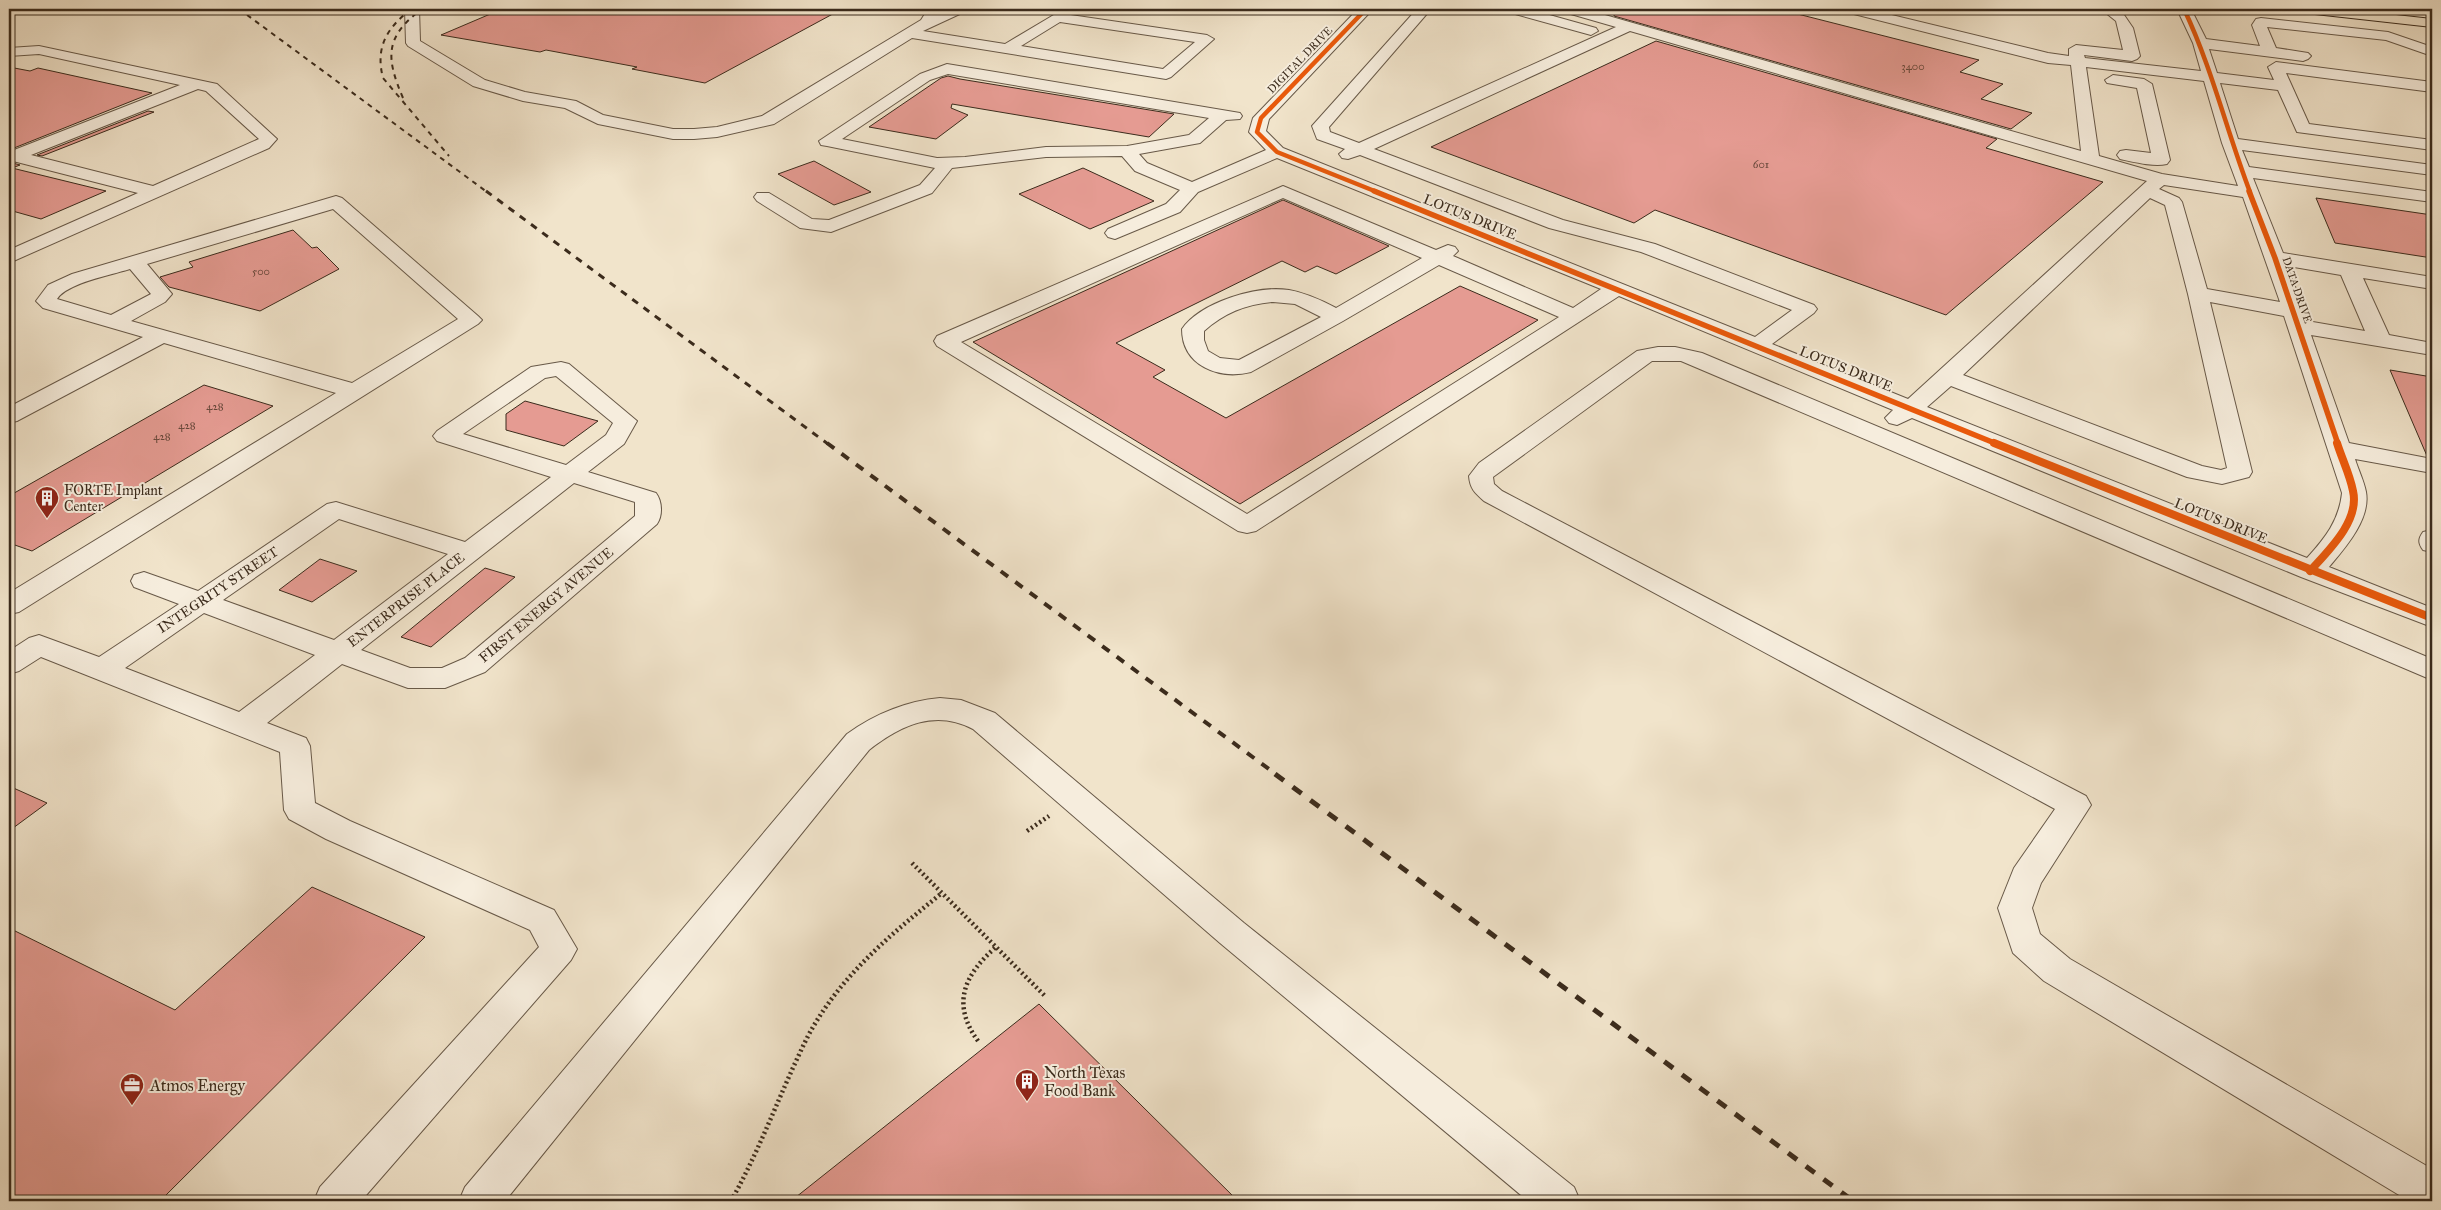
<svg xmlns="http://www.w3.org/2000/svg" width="2441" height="1210" viewBox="0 0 2441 1210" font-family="'IM FELL Great Primer',serif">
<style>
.building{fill:#e59b92;stroke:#3b2b1c}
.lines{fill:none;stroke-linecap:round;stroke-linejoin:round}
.minor-casing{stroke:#685948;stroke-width:2}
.major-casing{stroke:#3b2b1c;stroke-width:2}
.path{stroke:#3b2b1c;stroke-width:4.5;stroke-dasharray:2 3;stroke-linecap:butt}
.minor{fill:#f6eddd;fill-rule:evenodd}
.major{fill:#f1e4cb;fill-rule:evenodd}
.rail-far3{stroke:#3b2b1c;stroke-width:2;stroke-dasharray:5 5;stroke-linecap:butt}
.rail-far2{stroke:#3b2b1c;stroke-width:3;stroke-dasharray:7 7;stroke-linecap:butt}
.rail-far1{stroke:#3b2b1c;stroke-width:4;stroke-dasharray:9 9;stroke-linecap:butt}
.rail{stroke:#3b2b1c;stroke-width:5;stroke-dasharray:11 11;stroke-linecap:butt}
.cycleway-far2-casing{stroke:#f6eddd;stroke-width:6}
.cycleway-far1-casing{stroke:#f6eddd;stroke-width:8}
.cycleway-casing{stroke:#f6eddd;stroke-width:11}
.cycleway-far2{stroke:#e8590c;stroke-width:4.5}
.cycleway-far1{stroke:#e8590c;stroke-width:5.5}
.cycleway{stroke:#e8590c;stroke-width:8}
.labels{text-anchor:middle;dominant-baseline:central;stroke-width:4;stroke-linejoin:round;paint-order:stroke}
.far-street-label{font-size:11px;fill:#3b2b1c;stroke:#f6eddd}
.number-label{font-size:11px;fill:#66473a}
.street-label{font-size:14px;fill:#3b2b1c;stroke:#f6eddd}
.poi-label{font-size:14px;fill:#3b2b1c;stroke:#f6eddd;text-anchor:start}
.near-poi-label{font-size:16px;fill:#3b2b1c;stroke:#f6eddd;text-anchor:start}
</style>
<rect width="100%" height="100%" fill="#f1e4cb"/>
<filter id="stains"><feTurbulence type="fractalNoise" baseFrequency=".004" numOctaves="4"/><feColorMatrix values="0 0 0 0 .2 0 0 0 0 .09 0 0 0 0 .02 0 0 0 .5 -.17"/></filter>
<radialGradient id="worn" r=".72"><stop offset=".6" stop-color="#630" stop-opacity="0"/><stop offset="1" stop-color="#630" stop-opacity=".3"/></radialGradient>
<g class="building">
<path d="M502,9H842L705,83L632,69L637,67L546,50L540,52L441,35Z"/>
<path d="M1615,9H1778L1979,60L1960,72L2003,84L1981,99L2032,113L2011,129L1614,16Z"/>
<path d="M1656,41L1997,139L1986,148L2103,182L1946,315L1655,210L1634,223L1431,147Z"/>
<path d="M9,67L30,71L38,68L152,93L9,150Z"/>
<path d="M948,76L960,79L1174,114L1149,137L952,104L951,108L968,115L936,139L869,127L941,78Z"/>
<path d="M148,111L154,112L42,156L37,155Z"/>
<path d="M814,161L871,192L834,205L778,174Z"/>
<path d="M9,162L20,165L12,168L106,191L41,219L9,210Z"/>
<path d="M1083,168L1154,201L1090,229L1019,194Z"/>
<path d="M2316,198L2432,215V258L2335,243Z"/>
<path d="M1283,200L1389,246L1336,274L1317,266L1305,272L1282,261L1116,343L1165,370L1153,377L1226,418L1460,286L1538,320L1240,504L973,342Z"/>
<path d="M293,230L312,248L317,247L339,269L260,311L169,287L160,277L193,267L189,262Z"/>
<path d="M2390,370L2432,377V457L2427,456Z"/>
<path d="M204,385L273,406L32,551L9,543V496Z"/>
<path d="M525,401L598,421L564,446L506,430V414Z"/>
<path d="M320,559L357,571L312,602L279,590Z"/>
<path d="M485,568L515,577L431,647L401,637Z"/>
<path d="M9,786L47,803L9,831Z"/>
<path d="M312,887L425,937L160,1201H9V928L175,1010Z"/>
<path d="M1039,1004L1238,1201H791Z"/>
</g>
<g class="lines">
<g class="minor-casing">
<g id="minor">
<path d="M405,9H419L420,41L485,80L525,92L576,101L603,115L673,129H694L717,127L762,116L921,20L928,9H942L940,12L948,9H966L964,12L923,31L1005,44L1057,13L1207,35L1214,39L1171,77L1166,79L912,38L774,124L717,137L694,139H673L598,124L565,108L523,101L473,86L408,46L406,43ZM1060,22L1195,42L1163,69L1021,46Z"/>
<path d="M1358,9H1373L1269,119L1266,131L1283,148L1755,337L1792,310L1641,252L1549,228L1360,155L1348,159L1342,158L1339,154L1345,149L1317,139L1312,126L1417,9H1431L1329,127L1330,132L1359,143L1616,27L1564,12L1562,9H1584L2081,151L2071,65L2048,63L1846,12L1844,9H1867L2048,53L2069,56V49L2076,45L2123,50L2116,21L2101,9H2120L2133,28L2140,56L2137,59L2132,61L2084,55L2085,58L2201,71L2193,43L2177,9H2191L2206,39L2260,46L2252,25L2256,19L2261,18L2388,32L2432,47V56L2386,40L2267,27L2276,48L2308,53L2311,56L2308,59L2303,61L2209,49L2217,73L2274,80L2268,67L2276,62L2432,82V92L2286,73L2309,124L2432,140V150L2297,132L2278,90L2220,83L2238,139L2432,165V175L2242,150L2249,167L2432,192V202L2253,178L2283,253L2432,277V289L2363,278L2389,335L2432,343V355L2311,335L2349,443L2432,459V473L2355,459C2358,469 2364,481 2366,492C2371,519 2345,548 2329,567L2432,608V627L2301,577L1912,418L1897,425L1889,423L1885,418L1893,410L1619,296L1256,531L1247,533L1238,531L937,346L934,341L937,336L1283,186L1436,250L1448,245L1455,247L1458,251L1453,256L1573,308L1601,289L1277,158L1198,192L1180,212L1115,239L1108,237L1105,233L1108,229L1166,204L1180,190L1135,171L1122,156L1046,157L952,168L932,193L831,232L800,228L757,201L754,197L757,193H769L812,219L829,220L920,185L935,168L827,146L821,145L819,141L920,74L947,64L1240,113L1242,116L1240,119L1226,120L1200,143L1139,154L1147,163L1192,182L1266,150L1249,132L1253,118ZM1630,31L2147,181L1908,399L1772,344L1814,313L1817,309L1814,305L1655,244L1563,220L1374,149ZM2086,67L2204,81L2222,143L2238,186L2162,174L2099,156ZM948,74L1209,118L1189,135L1127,146L1046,147L965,157L937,158L842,139L930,80ZM2164,185L2243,197L2280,302L2207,289L2182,202L2179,198L2159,189ZM1283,198L1422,258L1336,308C1321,300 1306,293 1289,290C1257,285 1201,302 1182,329C1182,366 1219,380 1251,372L1343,321L1439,265L1559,317L1247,514L961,342ZM2150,198L2165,205L2188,294L2227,468L2221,470L2202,466L1963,375ZM2288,266L2341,275L2365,331L2307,321ZM1273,302L1295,304L1321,317L1239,360L1220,358L1208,351L1204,340V331C1224,313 1247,304 1273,302ZM2210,302L2284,316L2342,493C2339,521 2325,538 2307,558L1927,407L1951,386L2187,477L2222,484L2249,477L2252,472Z"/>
<path d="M1506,9H1528L1596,28L1598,31L1591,35L1508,12Z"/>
<path d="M39,46L217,84L277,139L269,148L9,263V250L138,193L9,160V152L180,85L39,54L9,56V48ZM198,89L206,91L259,139L153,186L31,155Z"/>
<path d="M2113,75L2144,79L2152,84L2170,160L2167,164C2153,167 2134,162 2120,159L2117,155L2120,151L2126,150L2151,153L2137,88L2107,83L2105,80Z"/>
<path d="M336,196L342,198L478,316L482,320L478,324L19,612L9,614V593L336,393L164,343L17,421L9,423V407L143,337L43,308L36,301L48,285L72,274ZM333,209L458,319L352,383L131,321L165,302L172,294L147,264ZM130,269L151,294L111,315L57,299C67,283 111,275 130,269Z"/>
<path d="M1658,347H1675L1702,353L2432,659V680L1681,361H1652L1493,477L1494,484L1502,491L2086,796L2091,805L2041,883L2032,908L2040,934L2070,959L2432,1169V1201H2409L2044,981L2013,953L1998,908L2014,868L2055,809L1484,501C1475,493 1470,489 1469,476L1479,463L1637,351Z"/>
<path d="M561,362L569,364L637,421L624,444L588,472L656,493C662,501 663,515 657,524L485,672L445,688H408L342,664L267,723L306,738L310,746L315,803L350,821L554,910L577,949L571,960L361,1201H314L320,1187L539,947L530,930L326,839L289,819L284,810L280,752L41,657L19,671L9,674V651L29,638L39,635L99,657L179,604L134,587L131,581L134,575L144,572L198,591L327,504L336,502L465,542L551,477L437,441L433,436L437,431L531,367ZM556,376L613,423L606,435L566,465L463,434L545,378ZM574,483L635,502V516L465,658L442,668H410L361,650ZM339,519L448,554L334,640L223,600ZM204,613L315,655L239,712L125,668Z"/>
<path d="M2432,530V552L2423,550C2418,543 2418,539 2423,532Z"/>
<path d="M940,698L961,700L995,713L1244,923L1574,1187L1580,1201H1528L1220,943L973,729C935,709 901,725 869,750L505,1201H459L465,1187L847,734C875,714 906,701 940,698Z"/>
</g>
</g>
<g class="major-casing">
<path id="major" d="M2299,9H2342L2432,19V27L2306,13Z"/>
</g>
<g class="path">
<path d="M1027,831L1049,816"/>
<path d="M912,863L1046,997"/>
<path d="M978,1041C951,1004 964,975 996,947"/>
<path d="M731,1201C761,1148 781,1090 808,1036C840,976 890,935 942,893"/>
</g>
<use href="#minor" class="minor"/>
<use href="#major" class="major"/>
<g class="rail-far3">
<path d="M239,9L487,192"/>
<path d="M411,9C387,28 375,47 383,78L449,156"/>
<path d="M403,98C386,58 384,37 422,9"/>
</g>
<path class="rail-far2" d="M486,191L828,444"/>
<path class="rail-far1" d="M827,443L1277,775"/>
<path class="rail" d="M1275,774L1853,1201"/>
<g class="cycleway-far2-casing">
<g id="cycleway-far2">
<path d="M1366,9L1261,118L1257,132L1277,152L1377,192"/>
<path d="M2184,9C2212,68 2227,132 2250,192"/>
</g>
</g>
<g class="cycleway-far1-casing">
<g id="cycleway-far1">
<path d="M1374,191L1997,444"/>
<path d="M2249,191L2275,258L2338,444"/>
</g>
</g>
<g class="cycleway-casing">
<g id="cycleway">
<path d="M1994,443L2432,618"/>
<path d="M2310,571C2328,551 2360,521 2353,491C2350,475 2342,459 2337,443"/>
</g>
</g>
<use href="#cycleway-far2" class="cycleway-far2"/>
<use href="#cycleway-far1" class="cycleway-far1"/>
<use href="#cycleway" class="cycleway"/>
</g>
<defs>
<g id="building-pin" transform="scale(1.25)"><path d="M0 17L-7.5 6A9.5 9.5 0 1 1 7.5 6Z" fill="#8f2418" stroke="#f6eddd"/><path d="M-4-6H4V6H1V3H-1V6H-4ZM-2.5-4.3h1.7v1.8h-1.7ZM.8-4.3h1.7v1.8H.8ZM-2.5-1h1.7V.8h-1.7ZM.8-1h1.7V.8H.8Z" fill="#fff"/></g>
<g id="office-pin" transform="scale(1.25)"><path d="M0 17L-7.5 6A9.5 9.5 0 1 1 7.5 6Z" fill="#8f2418" stroke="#f6eddd"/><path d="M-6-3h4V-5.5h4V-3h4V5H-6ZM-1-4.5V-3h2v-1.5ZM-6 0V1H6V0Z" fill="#fff"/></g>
</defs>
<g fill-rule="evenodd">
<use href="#building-pin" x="47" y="498"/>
<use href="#building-pin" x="1027" y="1081"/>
<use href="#office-pin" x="132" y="1085"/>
</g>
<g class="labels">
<g class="far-street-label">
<text transform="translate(1300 60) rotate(-46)">DIGITAL DRIVE</text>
<text transform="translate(2297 290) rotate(71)">DATA DRIVE</text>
</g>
<g class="number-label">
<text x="1913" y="66">3400</text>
<text x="1761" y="164">601</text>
<text x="261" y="271">500</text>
<text x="215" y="406">428</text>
<text x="187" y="425">428</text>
<text x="162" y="436">428</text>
</g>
<g class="street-label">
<text transform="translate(1470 217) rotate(22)">LOTUS DRIVE</text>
<text transform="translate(1846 369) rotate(22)">LOTUS DRIVE</text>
<text transform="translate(2221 521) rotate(22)">LOTUS DRIVE</text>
<text transform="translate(218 590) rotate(-34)">INTEGRITY STREET</text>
<text transform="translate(406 600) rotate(-38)">ENTERPRISE PLACE</text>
<text transform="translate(546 605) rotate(-40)">FIRST ENERGY AVENUE</text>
</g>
<g class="poi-label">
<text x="64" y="490">FORTE Implant<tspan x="64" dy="16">Center</tspan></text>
</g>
<g class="near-poi-label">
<text x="1044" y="1072">North Texas<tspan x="1044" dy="18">Food Bank</tspan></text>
<text x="150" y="1085">Atmos Energy</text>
</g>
</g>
<rect width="2441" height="1210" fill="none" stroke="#f1e4cb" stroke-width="30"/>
<rect x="10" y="10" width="2421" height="1190" fill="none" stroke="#3b2b1c" stroke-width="2.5"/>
<rect x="15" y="15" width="2411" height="1180" fill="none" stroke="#3b2b1c"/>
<rect width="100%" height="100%" filter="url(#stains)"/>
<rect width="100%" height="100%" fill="url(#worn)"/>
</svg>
